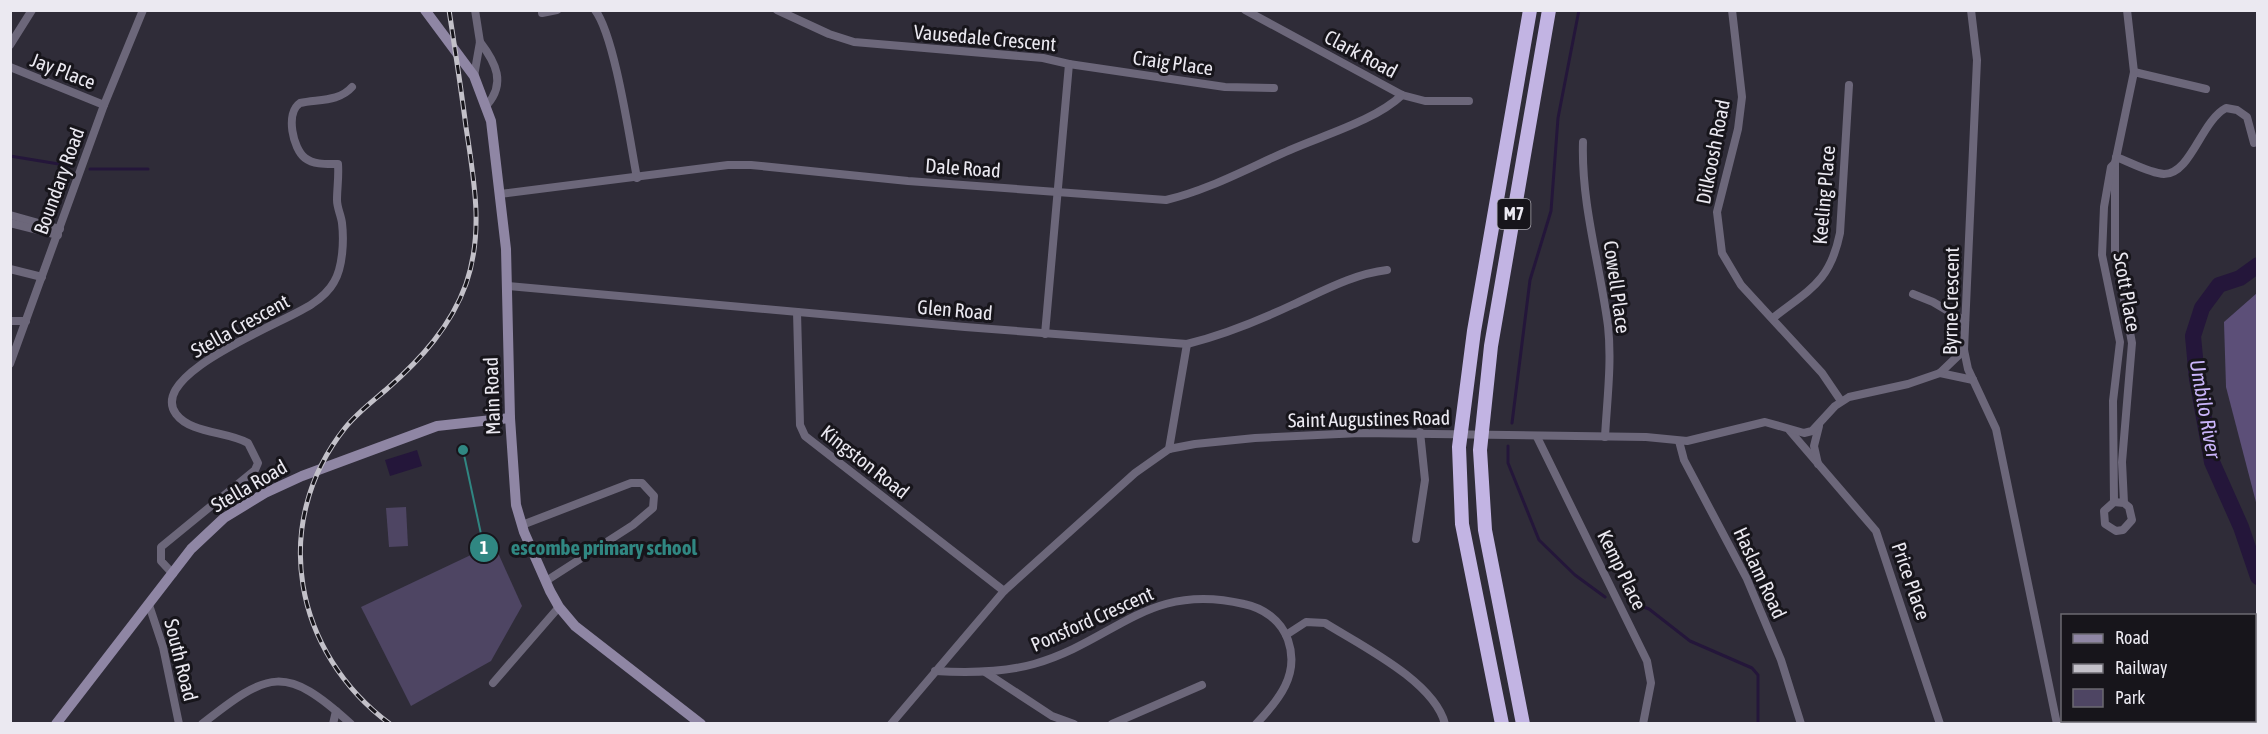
<svg xmlns="http://www.w3.org/2000/svg" width="2268" height="734" font-family="'Asap Condensed',sans-serif">
<rect width="100%" height="100%" fill="#2f2c38"/>
<g fill="#4e4563">
<polygon points="406,507 408,546 389,547 386,508"/>
<polygon points="494,544 522,606 491,661 411,706 361,607"/>
</g>
<polygon fill="#5c4f78" points="2257,293 2257,506 2226,387 2224,322"/>
<polygon fill="#24163a" points="417,450 422,466 390,476 385,460"/>
<g fill="none" stroke-linecap="round" stroke-linejoin="round">
<g stroke="#24163a" stroke-width="3">
<polyline points="10,156 71,166"/>
<polyline points="90,169 148,169"/>
<polyline points="1512,423 1530,280 1551,211 1558,118 1579,10"/>
<polyline points="1508,446 1508,463 1539,540 1575,575 1605,597"/>
<polyline points="1628,601 1649,609 1690,641 1752,668 1758,675 1758,724"/>
</g>
<polyline stroke="#24163a" stroke-width="16" points="2258,265 2240,278 2219,285 2202,308 2193,336 2197,379 2212,462 2241,527 2258,577"/>
<g stroke="#6c677a" stroke-width="8">
<path d="M595 10C615 36 630 142 637 178"/>
<polyline points="777,10 829,34 854,42 1043,58 1069,64 1045,334"/>
<polyline points="1245,10 1402,95 1425,101 1469,101"/>
<polyline points="1732,10 1742,97 1738,129 1717,212 1722,253 1741,285 1822,373 1841,401"/>
<polyline points="1971,10 1977,60 1964,350 1968,369 1996,429 2057,724"/>
<polyline points="542,13 557,10"/>
<path d="M480 42C496 63 506 83 487 105"/>
<polyline points="10,45 32,10"/>
<polyline points="1069,64 1225,87 1274,88"/>
<polyline points="10,67 104,105"/>
<polyline points="2134,72 2206,89"/>
<polyline points="474,76 480,42 475,10"/>
<path d="M1583 142C1581 204 1600 265 1608 326 1612 362 1607 400 1605 437"/>
<path d="M2116 157C2130 162 2149 173 2164 174 2191 174 2201 121 2226 108L2237 110 2247 117 2254 143"/>
<polyline points="2115,163 2115,251 2132,343 2122,462 2124,503 2129,507 2132,520 2123,530 2116,531 2105,524 2104,511 2114,502 2124,503"/>
<path d="M500 194 728 165H751L908 181 1166 200C1209 190 1250 167 1290 150 1324 135 1376 120 1402 95"/>
<polyline points="10,215 60,229"/>
<polyline points="10,223 58,235"/>
<polyline points="10,269 42,277"/>
<path d="M508 286 965 327 1187 344C1223 335 1258 321 1292 305 1323 291 1353 274 1387 270"/>
<polyline points="1913,294 1933,302 1965,321"/>
<polyline points="797,312 800,425 805,436 1004,591"/>
<path d="M1773 318C1810 289 1830 282 1840 233L1849 85"/>
<polyline points="10,321 26,321"/>
<polyline points="10,364 104,105 143,10"/>
<polyline points="1940,373 1973,380"/>
<polyline points="1790,431 1876,531 1940,724"/>
<polyline points="1537,437 1647,661 1651,683 1643,724"/>
<polyline points="1679,441 1684,460 1747,579 1781,660 1801,724"/>
<polyline points="1169,449 1187,344"/>
<polyline points="1818,464 1814,446 1819,426"/>
<polyline points="2114,502 2113,401 2120,342 2102,255 2104,207 2111,167 2115,163 2134,72 2127,10"/>
<polyline points="522,525 631,483 642,483 654,496 653,508 633,525 546,581"/>
<polyline points="1416,539 1425,480 1420,432"/>
<path d="M173 574 161 561V547L255 470 258 463 248 443C227 431 191 434 176 414 146 373 289 321 312 304 321 298 329 291 334 282 343 267 344 240 342 223 341 215 337 208 337 200 337 188 339 177 338 164 327 164 314 165 305 158 293 149 285 113 300 103 318 99 339 102 352 87"/>
<polyline points="149,605 163,647 179,724"/>
<path d="M1286 635 1306 622 1325 623C1360 645 1434 681 1445 724"/>
<path d="M935 671C968 673 1002 673 1034 664 1115 641 1148 581 1244 604 1263 608 1281 620 1288 640 1300 674 1279 700 1256 724"/>
<polyline points="985,672 1052,716 1074,724"/>
<polyline points="493,683 559,607"/>
<path d="M202 724C269 671 285 664 351 724"/>
<polyline points="333,724 336,711"/>
<polyline points="891,724 1004,591 1135,473 1169,449 1195,444 1255,438 1360,433 1646,437 1687,441 1765,422 1804,433 1812,431 1835,406 1849,397 1908,384 1940,373 1964,350"/>
<polyline points="1112,724 1202,685"/>
</g>
<g stroke="#8f86a4" stroke-width="10">
<polyline points="425,10 474,76 491,121 506,249 510,418 516,505 524,532 550,591 559,607 575,626 701,724"/>
<polyline points="56,724 191,549 224,518 265,493 302,476 437,426 510,418"/>
</g>
<g stroke="#c2b4e3" stroke-width="14">
<polyline points="1502,724 1462,524 1459,447 1474,331 1530,10"/>
<polyline points="1523,724 1485,530 1480,450 1491,346 1549,10"/>
</g>
<defs>
<path id="rail" d="M390 724C294 653 269 524 345 428 357 413 373 401 388 388 421 359 451 326 466 284 484 232 474 180 466 127 461 88 455 49 449 10"/>
</defs>
<use href="#rail" stroke="#c3c1c9" stroke-width="5"/>
<use href="#rail" stroke="#17151b" stroke-width="3" stroke-dasharray="9" stroke-linecap="butt"/>
</g>
<g text-anchor="middle" stroke-width="6" stroke-linejoin="round" paint-order="stroke">
<rect fill="#17151b" stroke="#aba9b1" stroke-width="1.5" x="1497.5" y="199" width="33" height="30" rx="4.5"/>
<g font-size="18" font-weight="bold" fill="#ebe9f1">
<text x="1514" y="220">M7</text>
</g>
<g font-size="20" fill="#ebe9f1" stroke="#17151b">
<text transform="translate(985 38) rotate(5)" y="7">Vausedale Crescent</text>
<text transform="translate(1361 54) rotate(28)" y="7">Clark Road</text>
<text transform="translate(1173 63) rotate(8)" y="7">Craig Place</text>
<text transform="translate(63 71) rotate(21)" y="7">Jay Place</text>
<text transform="translate(1713 152) rotate(-79)" y="7">Dilkoosh Road</text>
<text transform="translate(963 168) rotate(4)" y="7">Dale Road</text>
<text transform="translate(59 181) rotate(-70)" y="7">Boundary Road</text>
<text transform="translate(1824 195) rotate(-85)" y="7">Keeling Place</text>
<text transform="translate(1617 287) rotate(82)" y="7">Cowell Place</text>
<text transform="translate(2127 292) rotate(80)" y="7">Scott Place</text>
<text transform="translate(1951 301) rotate(-89)" y="7">Byrne Crescent</text>
<text transform="translate(955 310) rotate(5)" y="7">Glen Road</text>
<text transform="translate(240 326) rotate(-29)" y="7">Stella Crescent</text>
<text transform="translate(492 396) rotate(-92)" y="7">Main Road</text>
<text transform="translate(1369 419) rotate(-1)" y="7">Saint Augustines Road</text>
<text transform="translate(865 462) rotate(38)" y="7">Kingston Road</text>
<text transform="translate(249 486) rotate(-30)" y="7">Stella Road</text>
<text transform="translate(1622 570) rotate(64)" y="7">Kemp Place</text>
<text transform="translate(1760 573) rotate(65)" y="7">Haslam Road</text>
<text transform="translate(1911 581) rotate(71)" y="7">Price Place</text>
<text transform="translate(1092 619) rotate(-24)" y="7">Ponsford Crescent</text>
<text transform="translate(181 660) rotate(76)" y="7">South Road</text>
</g>
<g font-size="21" font-style="italic" fill="#cab5fa" stroke="#17151b">
<text transform="translate(2205 409) rotate(80)" y="7">Umbilo River</text>
</g>
</g>
<path fill="none" stroke="#308782" stroke-width="2" d="M463 450L484 548"/>
<g fill="#308782" stroke="#17151b" stroke-width="2">
<circle cx="463" cy="450" r="6"/>
<circle cx="484" cy="548" r="15"/>
</g>
<g font-size="18" text-anchor="middle" font-weight="bold" fill="#fff">
<text x="484" y="554">1</text>
</g>
<g font-size="21" text-anchor="middle" font-weight="bold" fill="#308782" stroke="#17151b" stroke-width="6" stroke-linejoin="round" paint-order="stroke">
<text x="604" y="555">escombe primary school</text>
</g>
<rect width="2268" height="734" fill="none" stroke="#ebe9f1" stroke-width="24"/>
<rect x="2061" y="614" width="195" height="108" fill="#17151b" stroke="#6c6a71" stroke-width="1.5"/>
<rect x="2073" y="634" width="30" height="9" fill="#8f86a4" stroke="#6c6a71" stroke-width="1.5"/>
<text x="2115" y="644" font-size="18" fill="#ebe9f1">Road</text>
<rect x="2073" y="664" width="30" height="9" fill="#c3c1c9" stroke="#6c6a71" stroke-width="1.5"/>
<text x="2115" y="674" font-size="18" fill="#ebe9f1">Railway</text>
<rect x="2073" y="689" width="30" height="18" fill="#4e4563" stroke="#6c6a71" stroke-width="1.5"/>
<text x="2115" y="704" font-size="18" fill="#ebe9f1">Park</text>
</svg>
